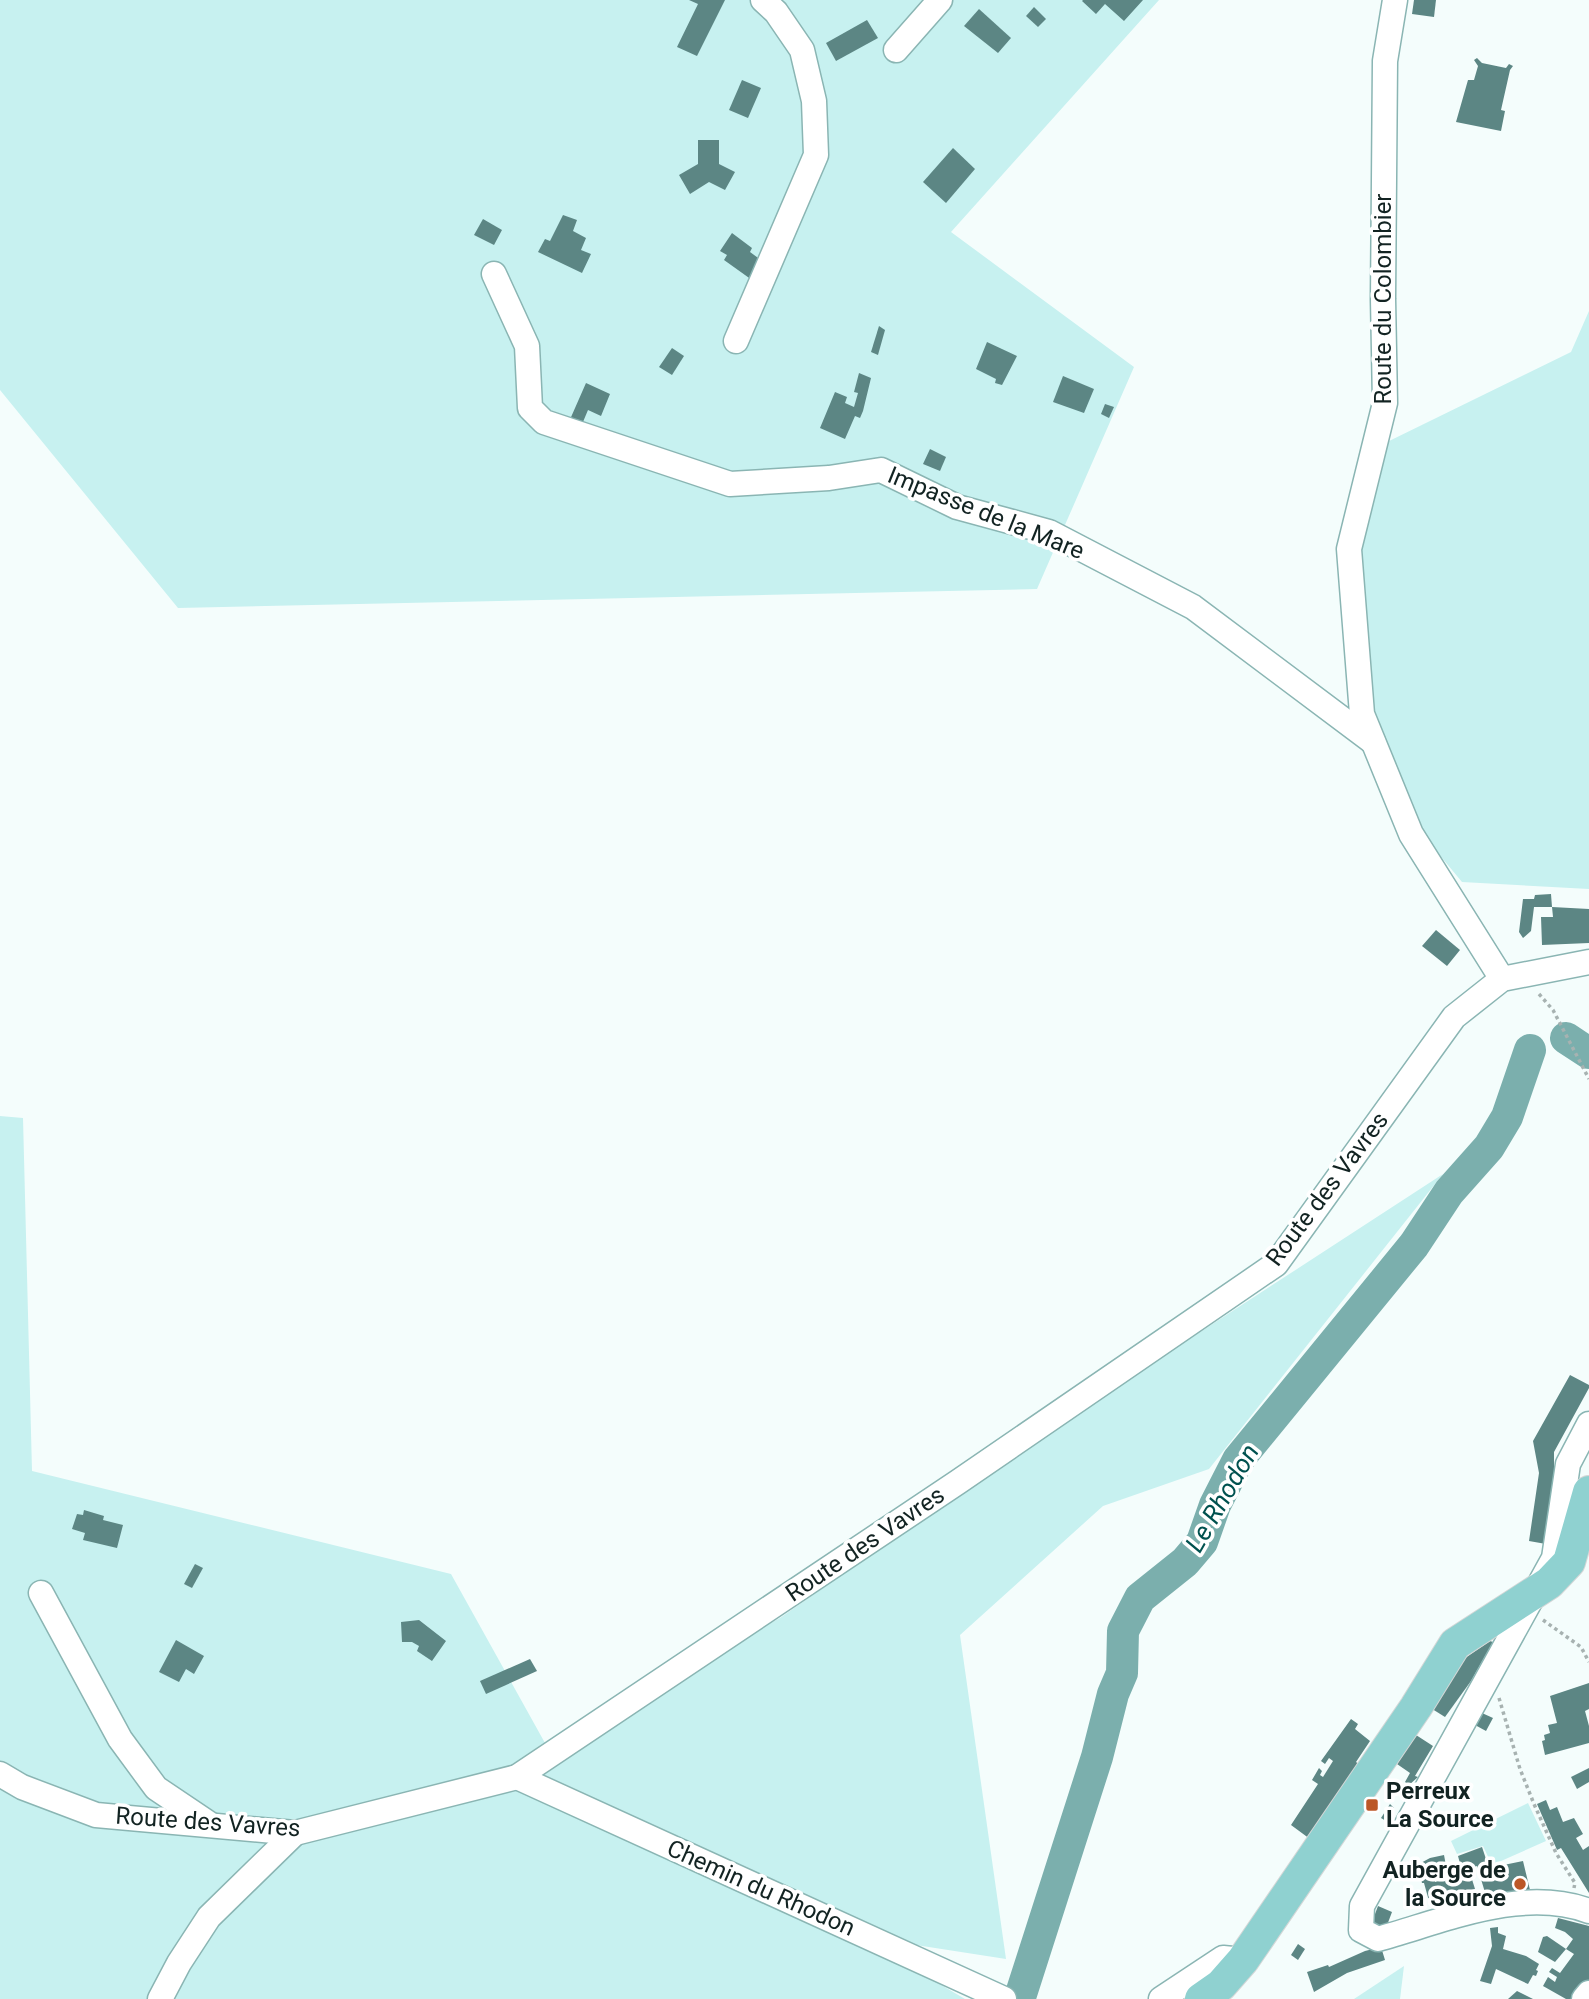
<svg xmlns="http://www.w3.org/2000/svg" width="1589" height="1999" font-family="Roboto,sans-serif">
<rect width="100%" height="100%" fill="#f4fdfc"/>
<g fill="#c7f1f0">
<polygon points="0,0 1159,0 951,232 1134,367 1037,589 178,608 0,390"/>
<polygon points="1589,311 1589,889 1462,882 1403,811 1347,633 1366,504 1383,444 1571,352"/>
<polygon points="0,1116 23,1118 32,1471 451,1574 545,1743 780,1618 1168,1346 1191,1338 1443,1174 1209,1469 1103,1506 960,1635 1006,1959 858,1936 965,1999 0,1999"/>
<polygon points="1528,1803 1546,1841 1492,1865 1483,1846 1457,1854 1451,1841"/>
<polygon points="1404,1966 1400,1999 1354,1999"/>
</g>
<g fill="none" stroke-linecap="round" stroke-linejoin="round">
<g stroke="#7bafad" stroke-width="32">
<polyline points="1566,1038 1589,1053"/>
<polyline points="1021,1994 1097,1757 1113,1694 1122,1673 1123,1631 1140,1598 1185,1562 1202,1542 1215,1505 1238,1460 1414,1245 1449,1192 1489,1147 1507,1117 1530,1050"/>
</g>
</g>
<g fill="#5c8684">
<polygon points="689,0 725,0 697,56 677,47 698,4"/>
<polygon points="1083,0 1143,0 1124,21 1105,4 1096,14 1082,1"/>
<polygon points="1414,0 1436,0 1434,17 1412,14"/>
<polygon points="1034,7 1046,19 1038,27 1026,16"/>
<polygon points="979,9 1011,38 998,53 964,26"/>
<polygon points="867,20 878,38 836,61 826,43"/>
<polygon points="1477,58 1482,63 1506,68 1509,64 1513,66 1510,70 1501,110 1505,111 1501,131 1456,122 1468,80 1474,80 1478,66 1474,60"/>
<polygon points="742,80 761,88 748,118 729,110"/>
<polygon points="698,140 719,140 719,164 735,172 725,190 709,182 690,194 679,175 698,164"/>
<polygon points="953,148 975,169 946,203 923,182"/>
<polygon points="563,215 577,220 573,231 586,238 581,250 591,254 582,273 538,252 545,239 550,241"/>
<polygon points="483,219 502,230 494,245 474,235"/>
<polygon points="732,233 752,248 750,252 765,263 752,280 724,260 727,255 720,251"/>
<polygon points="879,326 885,330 878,355 871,352"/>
<polygon points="987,342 1017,356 1002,385 995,383 996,379 976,369"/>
<polygon points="672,348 684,356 672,375 659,367"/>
<polygon points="859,373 871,378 863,411 860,418 855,416 845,439 820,428 835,392 847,397 845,403 854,407 858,393 854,392"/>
<polygon points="1063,376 1094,389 1084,413 1053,402"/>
<polygon points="586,383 610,394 601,416 588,410 580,429 568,424"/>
<polygon points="1105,404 1114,407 1109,418 1101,414"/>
<polygon points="930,449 946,457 940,471 923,464"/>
<polygon points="1551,894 1552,907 1534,907 1531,931 1523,938 1519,932 1523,899 1534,899 1535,895"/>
<polygon points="1552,907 1589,909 1589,943 1542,945 1541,917 1553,917"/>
<polygon points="1436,930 1460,950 1447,966 1422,946"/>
<polygon points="1570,1375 1589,1385 1589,1388 1554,1452 1554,1497 1546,1544 1529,1541 1539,1473 1533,1441"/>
<polygon points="84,1510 104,1516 103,1520 123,1525 117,1548 83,1540 85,1533 72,1529 77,1514 83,1515"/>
<polygon points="195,1564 203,1568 192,1588 184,1584"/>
<polygon points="419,1620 446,1641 432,1661 417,1651 419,1646 412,1642 402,1642 401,1622"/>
<polygon points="176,1640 204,1656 194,1674 186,1669 179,1682 159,1672"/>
<polygon points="1490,1641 1493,1642 1471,1681 1445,1717 1429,1707 1458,1663"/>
<polygon points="530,1659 537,1671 486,1694 480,1681"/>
<polygon points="1589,1683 1589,1709 1585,1711 1589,1726 1589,1743 1545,1755 1542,1741 1545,1740 1544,1735 1550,1733 1548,1725 1557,1723 1550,1696"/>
<polygon points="1482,1713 1493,1718 1486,1731 1475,1725"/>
<polygon points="1351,1719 1358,1724 1355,1729 1370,1741 1356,1762 1360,1765 1310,1839 1291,1825 1318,1784 1312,1780 1319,1768 1322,1771 1320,1775 1323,1777 1333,1761 1329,1758 1325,1764 1321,1761"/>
<polygon points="1416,1735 1433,1746 1415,1776 1418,1777 1409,1785 1405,1782 1410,1773 1397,1764"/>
<polygon points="1589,1768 1589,1782 1577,1789 1571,1777"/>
<polygon points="1546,1800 1550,1810 1557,1807 1563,1822 1574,1818 1583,1834 1576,1838 1583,1850 1589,1846 1589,1893 1561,1848 1557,1850 1537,1804"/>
<polygon points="1390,1804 1394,1808 1386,1821 1381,1818"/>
<polygon points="1482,1847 1489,1868 1523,1861 1530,1890 1487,1899 1477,1866 1462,1871 1458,1856"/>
<polygon points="1444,1855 1447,1871 1434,1874 1435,1882 1470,1873 1475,1889 1471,1890 1476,1907 1438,1916 1433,1900 1429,1901 1424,1883 1422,1883 1417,1865 1430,1858"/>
<polygon points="1378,1906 1392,1912 1386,1928 1372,1922"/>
<polygon points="1558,1918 1589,1926 1589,1980 1573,1999 1566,1999 1543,1986 1548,1977 1555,1982 1557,1977 1549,1972 1552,1968 1560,1973 1574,1954 1566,1949 1573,1939 1565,1932 1555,1928"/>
<polygon points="1498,1927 1498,1933 1506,1936 1503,1949 1526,1956 1539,1964 1536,1970 1538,1971 1536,1976 1533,1975 1528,1984 1496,1969 1491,1984 1480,1981 1492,1946 1490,1928"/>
<polygon points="1547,1936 1566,1949 1555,1962 1538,1952 1543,1937"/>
<polygon points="1298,1944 1305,1949 1298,1960 1291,1955"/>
<polygon points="1381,1947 1385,1960 1347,1973 1314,1992 1307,1972 1328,1965 1329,1967 1365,1951"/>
<polygon points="1517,1991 1533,1999 1508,1999"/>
</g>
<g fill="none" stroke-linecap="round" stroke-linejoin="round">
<defs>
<g id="minor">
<polyline points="1395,0 1385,61 1383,299 1385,403 1349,549 1362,714 1411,834 1502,979"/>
<polyline points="896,50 940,0"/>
<polyline points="494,274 527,346 530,408 544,422 730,484 829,478 881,470 957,507 1049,532 1193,607 1373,742"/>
<polyline points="736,341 816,155 814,101 802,50 776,12 763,0"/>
<path d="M1589 1424 1568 1464 1554 1558 1362 1906 1361 1930 1378 1939C1444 1921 1521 1886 1589 1911"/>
<polyline points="41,1593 120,1739 156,1788 208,1823"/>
<polyline points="0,1774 22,1787 96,1815 295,1833 517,1777 958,1482 1276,1264 1454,1017 1502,979 1589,962"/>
<polyline points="517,1777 1004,1999"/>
<polyline points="160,1999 179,1963 209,1917 295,1833"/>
<polyline points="1161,1999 1223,1958 1243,1960"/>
<polyline points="1584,1999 1589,1993"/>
</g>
<polyline id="major" points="1201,1999 1221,1985 1243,1960 1416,1707 1455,1644 1549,1583 1569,1562 1589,1492"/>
</defs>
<use href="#minor" stroke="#8ab5b3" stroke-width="27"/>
<use href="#major" stroke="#d4d7d7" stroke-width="34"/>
<g stroke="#a7b2b1" stroke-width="3.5" stroke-dasharray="3.5 3.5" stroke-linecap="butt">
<polyline points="1539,994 1553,1010 1589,1079"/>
<polyline points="1543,1620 1581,1647 1589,1662"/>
<polyline points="1499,1698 1520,1769 1534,1804 1556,1853 1575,1883 1574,1888"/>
</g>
<use href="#minor" stroke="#fff" stroke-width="24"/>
<use href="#major" stroke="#8fd1d0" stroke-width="32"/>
</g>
<g fill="#bc5727" stroke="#fff" stroke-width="2.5">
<rect x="1365" y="1798" width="14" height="14" rx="3.5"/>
<circle cx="1520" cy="1884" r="7"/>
</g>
<g text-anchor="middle" stroke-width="7" stroke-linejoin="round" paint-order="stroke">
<g font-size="24" fill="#122322" stroke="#fff">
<text transform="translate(1383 299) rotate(-90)" y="8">Route du Colombier</text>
<text transform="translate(986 513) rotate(22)" y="8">Impasse de la Mare</text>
<text transform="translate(1327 1189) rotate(-53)" y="8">Route des Vavres</text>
<text transform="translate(865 1544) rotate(-34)" y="8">Route des Vavres</text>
<text transform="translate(208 1822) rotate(4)" y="8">Route des Vavres</text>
<text transform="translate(761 1888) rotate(24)" y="8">Chemin du Rhodon</text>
</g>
<g font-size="24" font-weight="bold" fill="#122322" stroke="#fff" text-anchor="start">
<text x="1386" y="1799">Perreux<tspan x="1386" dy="28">La Source</tspan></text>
<text x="1506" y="1878" text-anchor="end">Auberge de<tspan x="1506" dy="28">la Source</tspan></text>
</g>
<g font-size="26" font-style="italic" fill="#00514f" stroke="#fff">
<text transform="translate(1222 1498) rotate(-60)" y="9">Le Rhodon</text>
</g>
</g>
</svg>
